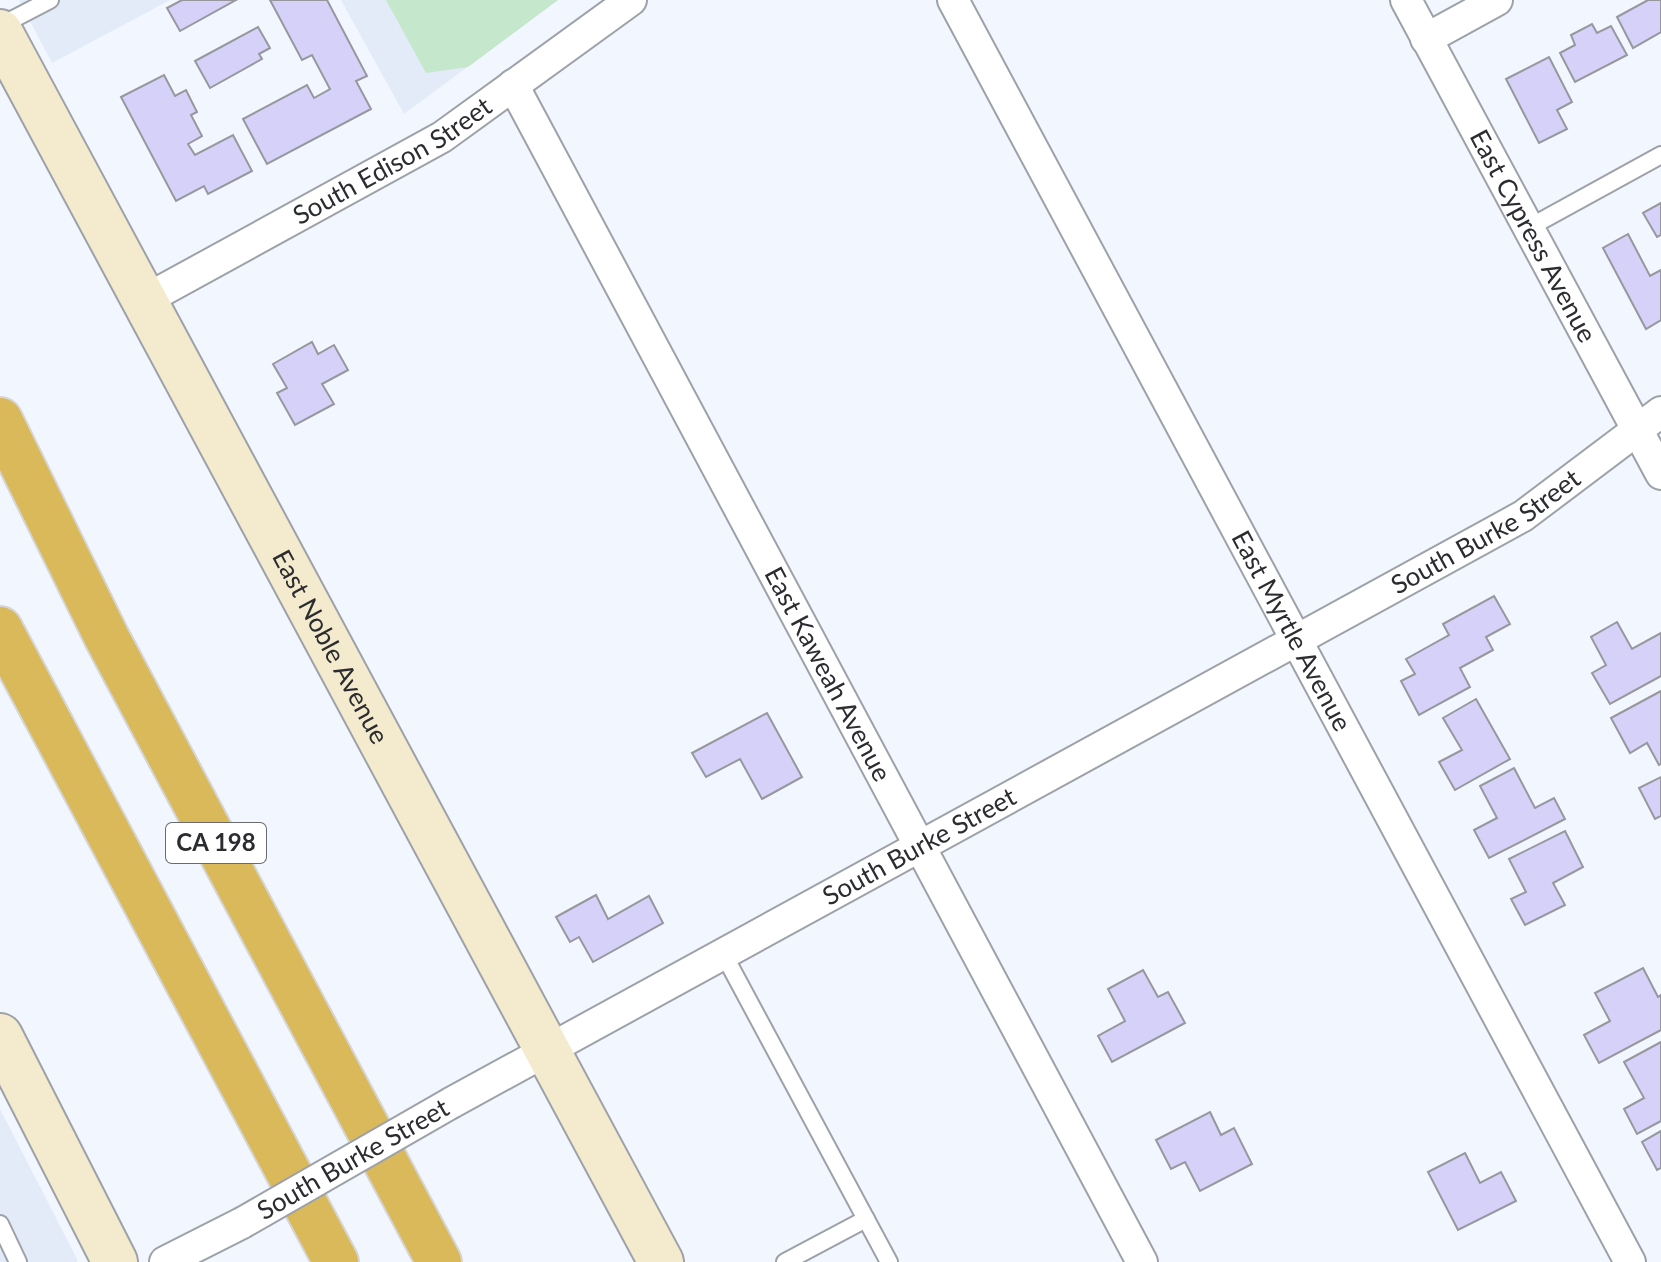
<svg xmlns="http://www.w3.org/2000/svg" width="1661" height="1262" font-family="Lato,sans-serif">
<rect width="100%" height="100%" fill="#f2f6fe"/>
<g fill="#e3ebf9">
<polygon points="19,0 170,0 52,63"/>
<polygon points="341,0 558,0 404,114"/>
<polygon points="0,1109 77,1259 77,1262 0,1262"/>
</g>
<polygon fill="#c5e7cb" points="386,0 558,0 468,67 426,73"/>
<g fill="#d5d1f8" stroke="#97979e" stroke-width="2">
<polygon points="182,0 236,0 180,31 167,8"/>
<polygon points="270,0 327,0 367,76 356,81 371,109 267,164 243,119 307,85 314,98 330,89 312,55 302,60"/>
<polygon points="1648,0 1661,0 1661,32 1633,48 1617,17"/>
<polygon points="1592,24 1597,33 1611,26 1627,55 1575,82 1560,53 1575,45 1571,35"/>
<polygon points="258,27 270,48 259,54 262,59 210,88 195,61"/>
<polygon points="1549,57 1572,102 1557,110 1567,129 1539,143 1506,79"/>
<polygon points="164,75 175,96 186,90 197,112 191,115 202,136 188,144 195,155 233,135 252,171 208,194 204,186 176,201 121,97"/>
<polygon points="1661,203 1661,235 1657,237 1643,213"/>
<polygon points="1628,234 1650,276 1661,270 1661,320 1646,329 1603,248"/>
<polygon points="312,342 318,354 334,345 348,370 322,384 334,404 295,425 277,393 287,388 273,364"/>
<polygon points="1494,596 1510,624 1486,637 1493,650 1460,668 1470,687 1419,715 1401,681 1415,674 1406,659 1449,635 1443,624"/>
<polygon points="1617,622 1632,649 1661,633 1661,676 1610,704 1592,673 1606,665 1591,637"/>
<polygon points="1661,691 1661,764 1659,765 1647,743 1630,753 1611,718"/>
<polygon points="1476,699 1510,759 1455,790 1439,762 1462,750 1443,718"/>
<polygon points="767,713 802,777 762,799 740,759 706,777 692,753"/>
<polygon points="1514,768 1535,808 1554,798 1565,819 1489,858 1474,830 1497,818 1480,786"/>
<polygon points="1661,777 1661,816 1655,819 1639,788"/>
<polygon points="1565,831 1583,867 1553,883 1565,905 1525,925 1511,899 1526,892 1509,859"/>
<polygon points="596,895 608,919 649,896 663,923 593,962 579,937 570,942 556,917"/>
<polygon points="1643,968 1658,997 1661,995 1661,1030 1599,1063 1584,1035 1610,1021 1595,993"/>
<polygon points="1143,970 1158,997 1168,992 1185,1023 1112,1062 1098,1036 1125,1021 1108,989"/>
<polygon points="1661,1042 1661,1121 1637,1134 1624,1109 1644,1098 1624,1062"/>
<polygon points="1210,1112 1221,1135 1234,1128 1252,1164 1200,1191 1185,1162 1171,1169 1156,1140"/>
<polygon points="1661,1131 1661,1168 1657,1170 1642,1142"/>
<polygon points="1465,1153 1480,1183 1501,1172 1516,1201 1458,1230 1428,1172"/>
</g>
<g fill="none" stroke-linecap="round" stroke-linejoin="round">
<defs>
<g id="service">
<polyline points="0,26 50,0"/>
<polyline points="1530,227 1661,155"/>
<polyline points="723,953 889,1262"/>
<polyline points="0,1224 18,1262"/>
<polyline points="785,1262 866,1219"/>
</g>
<g id="minor">
<path id="s1" d="M953 0 1630 1262"/>
<path id="s2" d="M1406 0 1661 474"/>
<polyline points="1426,39 1497,0"/>
<path id="s3" d="M513 85 1142 1262"/>
<path id="s4" d="M143 301 442 137 631 0"/>
<path id="s5" d="M451 1103 1523 516 1661 412"/>
<polyline points="165,1262 242,1223"/>
</g>
<g id="secondary">
<path id="s6" d="M0 32 661 1262"/>
<polyline points="0,1036 115,1262"/>
</g>
<g id="motorway">
<polyline points="0,420 107,638 439,1262"/>
<polyline points="0,629 336,1262"/>
</g>
</defs>
<use href="#service" stroke="#9da1a8" stroke-width="20"/>
<use href="#minor" stroke="#9da1a8" stroke-width="34"/>
<use href="#secondary" stroke="#9da1a8" stroke-width="48"/>
<use href="#motorway" stroke="#d5d5d5" stroke-width="48"/>
<use href="#service" stroke="#fff" stroke-width="16"/>
<use href="#minor" stroke="#fff" stroke-width="30"/>
<use href="#secondary" stroke="#f4eace" stroke-width="44"/>
<use href="#motorway" stroke="#d9b95a" stroke-width="44"/>
<defs>
<g id="minor-bridge">
<path id="s7" d="M242 1223 451 1103"/>
</g>
</defs>
<use href="#minor-bridge" stroke="#9da1a8" stroke-width="34" stroke-linecap="butt"/>
<use href="#minor-bridge" stroke="#fff" stroke-width="30"/>
</g>
<g text-anchor="middle" stroke-width="8" stroke-linejoin="round" paint-order="stroke">
<rect fill="#fff" stroke="#6b6b6d" stroke-width="2" x="166" y="823" width="100" height="40" rx="6"/>
<g font-size="24" font-weight="bold" fill="#2b2c2f">
<text x="216" y="851">CA 198</text>
</g>
<g font-size="26" fill="#2b2c2f" stroke="#fff">
<text dy="9" stroke="none"><textPath href="#s4" startOffset="286">South Edison Street</textPath></text>
<text dy="9" stroke="none"><textPath href="#s2" startOffset="268">East Cypress Avenue</textPath></text>
<text dy="9" stroke="none"><textPath href="#s5" startOffset="1182">South Burke Street</textPath></text>
<text dy="9" stroke="none"><textPath href="#s1" startOffset="716">East Myrtle Avenue</textPath></text>
<text dy="9" stroke="none"><textPath href="#s6" startOffset="698">East Noble Avenue</textPath></text>
<text dy="9" stroke="none"><textPath href="#s3" startOffset="668">East Kaweah Avenue</textPath></text>
<text dy="9" stroke="none"><textPath href="#s5" startOffset="534">South Burke Street</textPath></text>
<text dy="9" stroke="none"><textPath href="#s7" startOffset="128">South Burke Street</textPath></text>
</g>
</g>
</svg>
